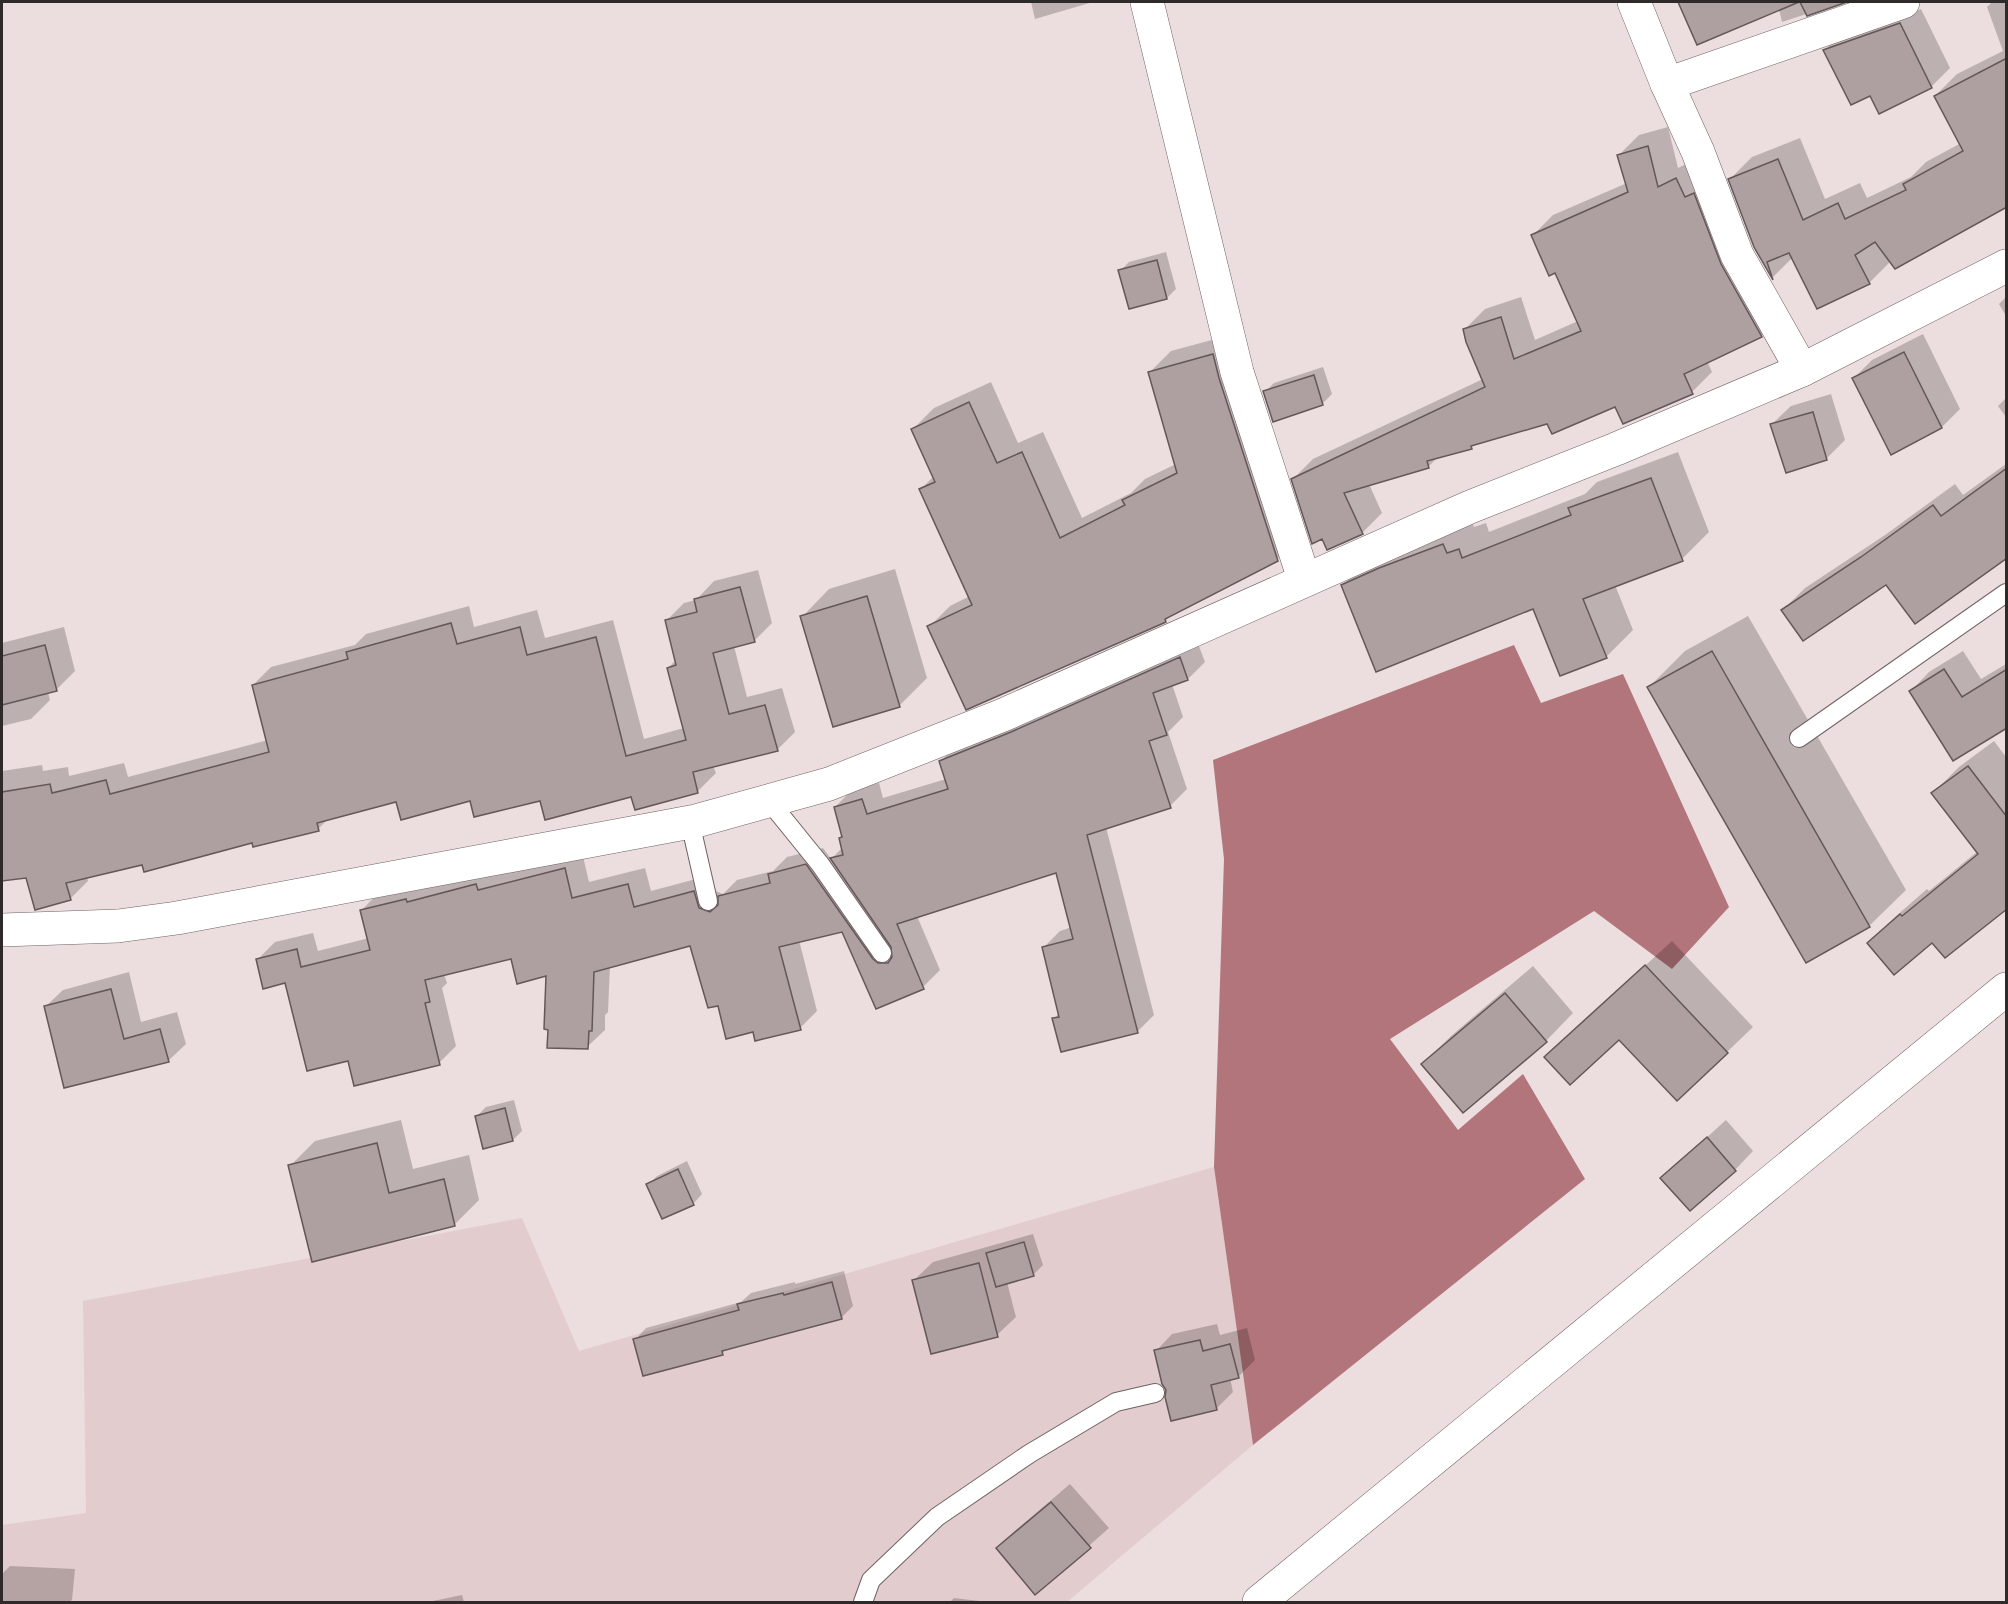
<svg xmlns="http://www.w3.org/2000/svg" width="2008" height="1604" font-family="'PT Sans',sans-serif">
<rect width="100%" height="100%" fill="#ecddde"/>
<polygon fill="#e3ccce" points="1214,1167 1253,1445 1067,1602 2,1602 2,1525 86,1513 83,1301 522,1218 579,1351"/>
<polygon fill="#b2757b" points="1514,645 1541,703 1623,674 1729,907 1672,969 1594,911 1390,1039 1458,1130 1523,1074 1585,1179 1253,1445 1214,1167 1224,859 1213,760"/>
<g fill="#0003">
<polygon points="1031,2 1093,2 1035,19"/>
<polygon points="1680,2 1843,2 1782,22 1779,9 1698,43"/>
<polygon points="1992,2 2006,2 2006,205 1891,261 1869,283 1793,257 1773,277 1755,246 1730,179 1752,157 1800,138 1825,199 1860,183 1867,198 1911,177 1926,162 1961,143 1935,96 1957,74 2003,51 1987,7"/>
<polygon points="1921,9 1950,68 1931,87 1825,50 1844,31 1907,15"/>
<polygon points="1668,127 1678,168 1696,159 1781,316 1761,336 1707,361 1712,372 1692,392 1616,405 1548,422 1476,442 1471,448 1438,457 1428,467 1369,484 1382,513 1362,533 1293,479 1313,459 1483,379 1465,329 1485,309 1521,297 1535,340 1578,321 1555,271 1533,235 1553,215 1627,183 1619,155 1639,135"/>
<polygon points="1166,252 1176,289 1167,298 1130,308 1120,271 1129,262"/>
<polygon points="2006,297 2006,316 1999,304"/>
<polygon points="1234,334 1299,538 1277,559 1172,614 1165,621 929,627 950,606 970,596 921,489 934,476 913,429 934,408 991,382 1018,443 1043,432 1082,518 1131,493 1145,479 1176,464 1150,372 1171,351"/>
<polygon points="1923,334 1960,409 1942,427 1891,453 1854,378 1872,360"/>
<polygon points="1323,367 1332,394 1323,403 1274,420 1265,392 1274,383"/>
<polygon points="1831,394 1845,440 1826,459 1772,424 1791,406"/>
<polygon points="2006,398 2006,417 1998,406"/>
<polygon points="1678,452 1709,532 1682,559 1615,585 1633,630 1606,657 1534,607 1343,585 1370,558 1470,518 1474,527 1486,523 1489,532 1585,494 1597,482"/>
<polygon points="2006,464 2006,556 1886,583 1783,610 1805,588 1885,535 1955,484 1963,495"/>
<polygon points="895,569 927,678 899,706 802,617 829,589"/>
<polygon points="758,570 772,623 754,641 734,646 747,697 782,688 795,732 777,750 713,766 716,773 698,791 636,808 632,795 541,799 397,801 329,818 318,829 143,863 87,877 88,881 70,899 27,876 2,880 2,771 42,765 43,771 68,767 69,776 124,763 128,777 268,740 253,685 271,667 355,645 366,634 469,606 474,627 537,610 545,638 613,620 644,739 684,728 668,668 676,660 666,621 684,603 696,600 714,581"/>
<polygon points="1748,616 1906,890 1869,926 1807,961 1649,687 1685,651"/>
<polygon points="64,627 75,671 56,690 48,692 50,700 31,719 2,726 2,643"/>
<polygon points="1197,641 1205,662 1188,679 1172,684 1183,717 1168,732 1187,789 1170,806 1106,827 1154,1015 1137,1032 1054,1019 1059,1013 1043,948 1060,931 1072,927 1057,871 917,916 940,970 923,987 876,1007 843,930 799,940 817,1011 800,1028 754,1030 719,1004 691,944 610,966 608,1012 605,1015 605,1030 587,1047 547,975 512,957 444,974 447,983 442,988 456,1046 439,1063 349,1060 286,982 258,959 275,942 313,933 318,951 369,938 361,911 378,893 582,852 589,882 645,868 651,891 711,875 716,891 723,894 737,880 773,871 787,857 823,848 831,859 843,847 840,838 843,836 835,807 852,790 879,783 883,798 946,779 941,761 958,744"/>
<polygon points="1963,651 1981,679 2006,664 2006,726 1911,691 1929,672"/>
<polygon points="1994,741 2006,757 2006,907 1932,941 1869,943 1895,917 1927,889 1929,891 1978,851 1933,793 1959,767"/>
<polygon points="1672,941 1753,1027 1727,1052 1619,1038 1546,1057"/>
<polygon points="1533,966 1573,1013 1546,1041 1423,1064 1451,1036"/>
<polygon points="129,972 141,1022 177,1012 186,1044 168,1061 45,1007 63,990"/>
<polygon points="514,1100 522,1131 513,1140 484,1147 477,1116 486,1107"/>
<polygon points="401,1120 413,1169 469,1155 479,1200 455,1224 290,1166 315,1141"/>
<polygon points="1726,1120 1753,1151 1735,1170 1662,1178"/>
<polygon points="687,1161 702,1194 694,1203 663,1217 648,1185 657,1176"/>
<polygon points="1033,1234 1043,1265 1034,1274 1007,1282 1016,1317 997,1335 914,1280 933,1262"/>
<polygon points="844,1271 853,1306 841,1318 727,1348 722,1353 635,1340 646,1328 741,1302 751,1293 795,1282 795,1284"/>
<polygon points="1217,1324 1220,1335 1247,1328 1255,1360 1238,1377 1230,1378 1233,1392 1216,1409 1167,1390 1156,1351 1172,1334"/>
<polygon points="1070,1484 1109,1528 1036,1593 998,1549 1016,1530"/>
<polygon points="10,1566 75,1569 72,1600 69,1602 2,1602 2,1574"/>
<polygon points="462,1595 464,1602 428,1602"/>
<polygon points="954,1598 988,1602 950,1602"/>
</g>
<g fill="#aea0a0" stroke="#635758" stroke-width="1.5">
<polygon points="1678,2 1799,2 1697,45"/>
<polygon points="1800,2 1847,2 1807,16"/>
<polygon points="1900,23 1932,88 1879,114 1870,96 1851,105 1823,50"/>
<polygon points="2007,58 2007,207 1895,269 1875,242 1855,255 1870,284 1817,309 1789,253 1767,262 1773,280 1754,247 1728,179 1778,159 1803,220 1838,203 1845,219 1906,190 1903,184 1963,151 1934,96"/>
<polygon points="1648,146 1658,187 1676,178 1685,197 1694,193 1721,264 1762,337 1684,374 1693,394 1623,424 1615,407 1552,434 1547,424 1471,446 1472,449 1427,461 1429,468 1344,493 1363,534 1327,550 1322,539 1312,544 1291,479 1485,387 1466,342 1463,329 1501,317 1514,359 1581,331 1555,273 1549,276 1531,235 1628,192 1617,155"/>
<polygon points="1157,260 1167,299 1129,309 1118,270"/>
<polygon points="1904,352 1942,428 1891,455 1852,378"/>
<polygon points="1213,354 1219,378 1278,561 1165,619 1166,622 966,710 927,626 972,605 919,489 935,482 911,429 969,402 997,463 1022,452 1060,538 1125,505 1122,500 1177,473 1148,372"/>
<polygon points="1314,375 1323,405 1273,422 1263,391"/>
<polygon points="1813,412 1827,460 1786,473 1770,424"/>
<polygon points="2007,468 2007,558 1915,624 1886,585 1803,641 1781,610 1861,557 1933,505 1941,516"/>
<polygon points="1651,478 1683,561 1583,599 1607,658 1560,676 1533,609 1376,672 1341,585 1379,568 1443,544 1447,553 1459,549 1462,558 1571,515 1568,508"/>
<polygon points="740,587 755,642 713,653 729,714 765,705 778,751 693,772 698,793 635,810 631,797 545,820 540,801 474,817 470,801 401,820 396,802 317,823 319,831 253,847 252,843 144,872 142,865 66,883 71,900 35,910 26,878 2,881 2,792 50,784 52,793 106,780 110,794 269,752 252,685 348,659 346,652 451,623 457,644 520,627 527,655 596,637 626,756 686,740 667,668 676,665 665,620 697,612 694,599"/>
<polygon points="867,596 900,707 833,727 800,616"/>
<polygon points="45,645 57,691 2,705 2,656"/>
<polygon points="1712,651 1870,927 1806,963 1647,687"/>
<polygon points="1180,657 1188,680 1153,693 1167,735 1149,741 1171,808 1087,835 1138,1033 1061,1052 1052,1018 1059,1017 1042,947 1073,939 1056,873 897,924 924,989 876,1009 842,932 779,947 801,1030 755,1041 753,1032 726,1039 718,1006 708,1008 690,946 594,972 592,1031 589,1031 588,1049 547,1048 548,1030 544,1029 546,976 517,984 511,959 425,980 430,1002 425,1003 440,1065 354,1086 348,1061 307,1071 285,983 263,989 256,959 297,949 301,967 370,950 360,910 406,899 407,902 476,884 478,890 565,868 572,898 628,884 634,907 694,891 699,908 710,912 718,905 718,896 770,883 768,874 806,864 873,959 878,963 888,963 892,957 891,947 830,858 843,855 839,838 842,837 834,807 862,799 867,814 948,789 939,761 1011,732"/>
<polygon points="1944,669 1962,697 2007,669 2007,728 1953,761 1909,691"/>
<polygon points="1968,766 2007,817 2007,909 1945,958 1932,943 1894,975 1867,943 1900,914 1902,916 1978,854 1931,793"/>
<polygon points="1645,965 1728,1053 1677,1101 1619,1040 1570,1085 1544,1057"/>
<polygon points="111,989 124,1039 160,1029 169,1062 64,1088 44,1006"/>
<polygon points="1505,993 1547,1042 1463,1113 1421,1064"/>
<polygon points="505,1108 513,1141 483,1149 475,1116"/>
<polygon points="1707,1137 1736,1171 1690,1211 1660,1178"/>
<polygon points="377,1143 389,1193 444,1179 455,1226 312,1262 288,1165"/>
<polygon points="678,1169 694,1205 662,1219 646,1184"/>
<polygon points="1024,1242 1034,1276 996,1287 986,1253"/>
<polygon points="979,1263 998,1337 931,1354 912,1280"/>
<polygon points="832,1282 842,1319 722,1351 723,1355 643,1376 633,1339 739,1310 737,1304 783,1293 784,1295"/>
<polygon points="1200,1340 1203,1351 1230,1344 1239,1378 1211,1385 1217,1410 1171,1421 1165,1397 1166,1390 1162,1384 1154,1350"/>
<polygon points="1051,1502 1091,1548 1035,1595 996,1548"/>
</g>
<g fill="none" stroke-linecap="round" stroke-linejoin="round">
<defs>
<g id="lane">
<polyline points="1799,738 2006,593"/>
<polyline points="769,801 820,864 882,953"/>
<polyline points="690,822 708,901"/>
<polyline points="863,1602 871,1580 937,1517 1029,1454 1116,1402 1155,1393"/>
</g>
<g id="street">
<polyline points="1147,2 1237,372 1304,579"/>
<polyline points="1634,2 1667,84 1698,152 1737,255 1802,370"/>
<polyline points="1667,84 1903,2"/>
<polyline points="1259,1602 2006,989"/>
</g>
<polyline id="secondary" points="2,930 118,926 177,918 696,821 829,784 1003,715 1470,507 1616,449 1802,370 2006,266"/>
</defs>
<use href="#lane" stroke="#6f6263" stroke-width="20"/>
<use href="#street" stroke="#6f6263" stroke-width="34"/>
<use href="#secondary" stroke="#6f6263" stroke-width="34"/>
<use href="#lane" stroke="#fff" stroke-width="18"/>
<use href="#street" stroke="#fff" stroke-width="33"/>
<use href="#secondary" stroke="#fff" stroke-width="33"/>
</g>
<rect width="2008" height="1604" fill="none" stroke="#2f2a2a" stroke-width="6"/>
</svg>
